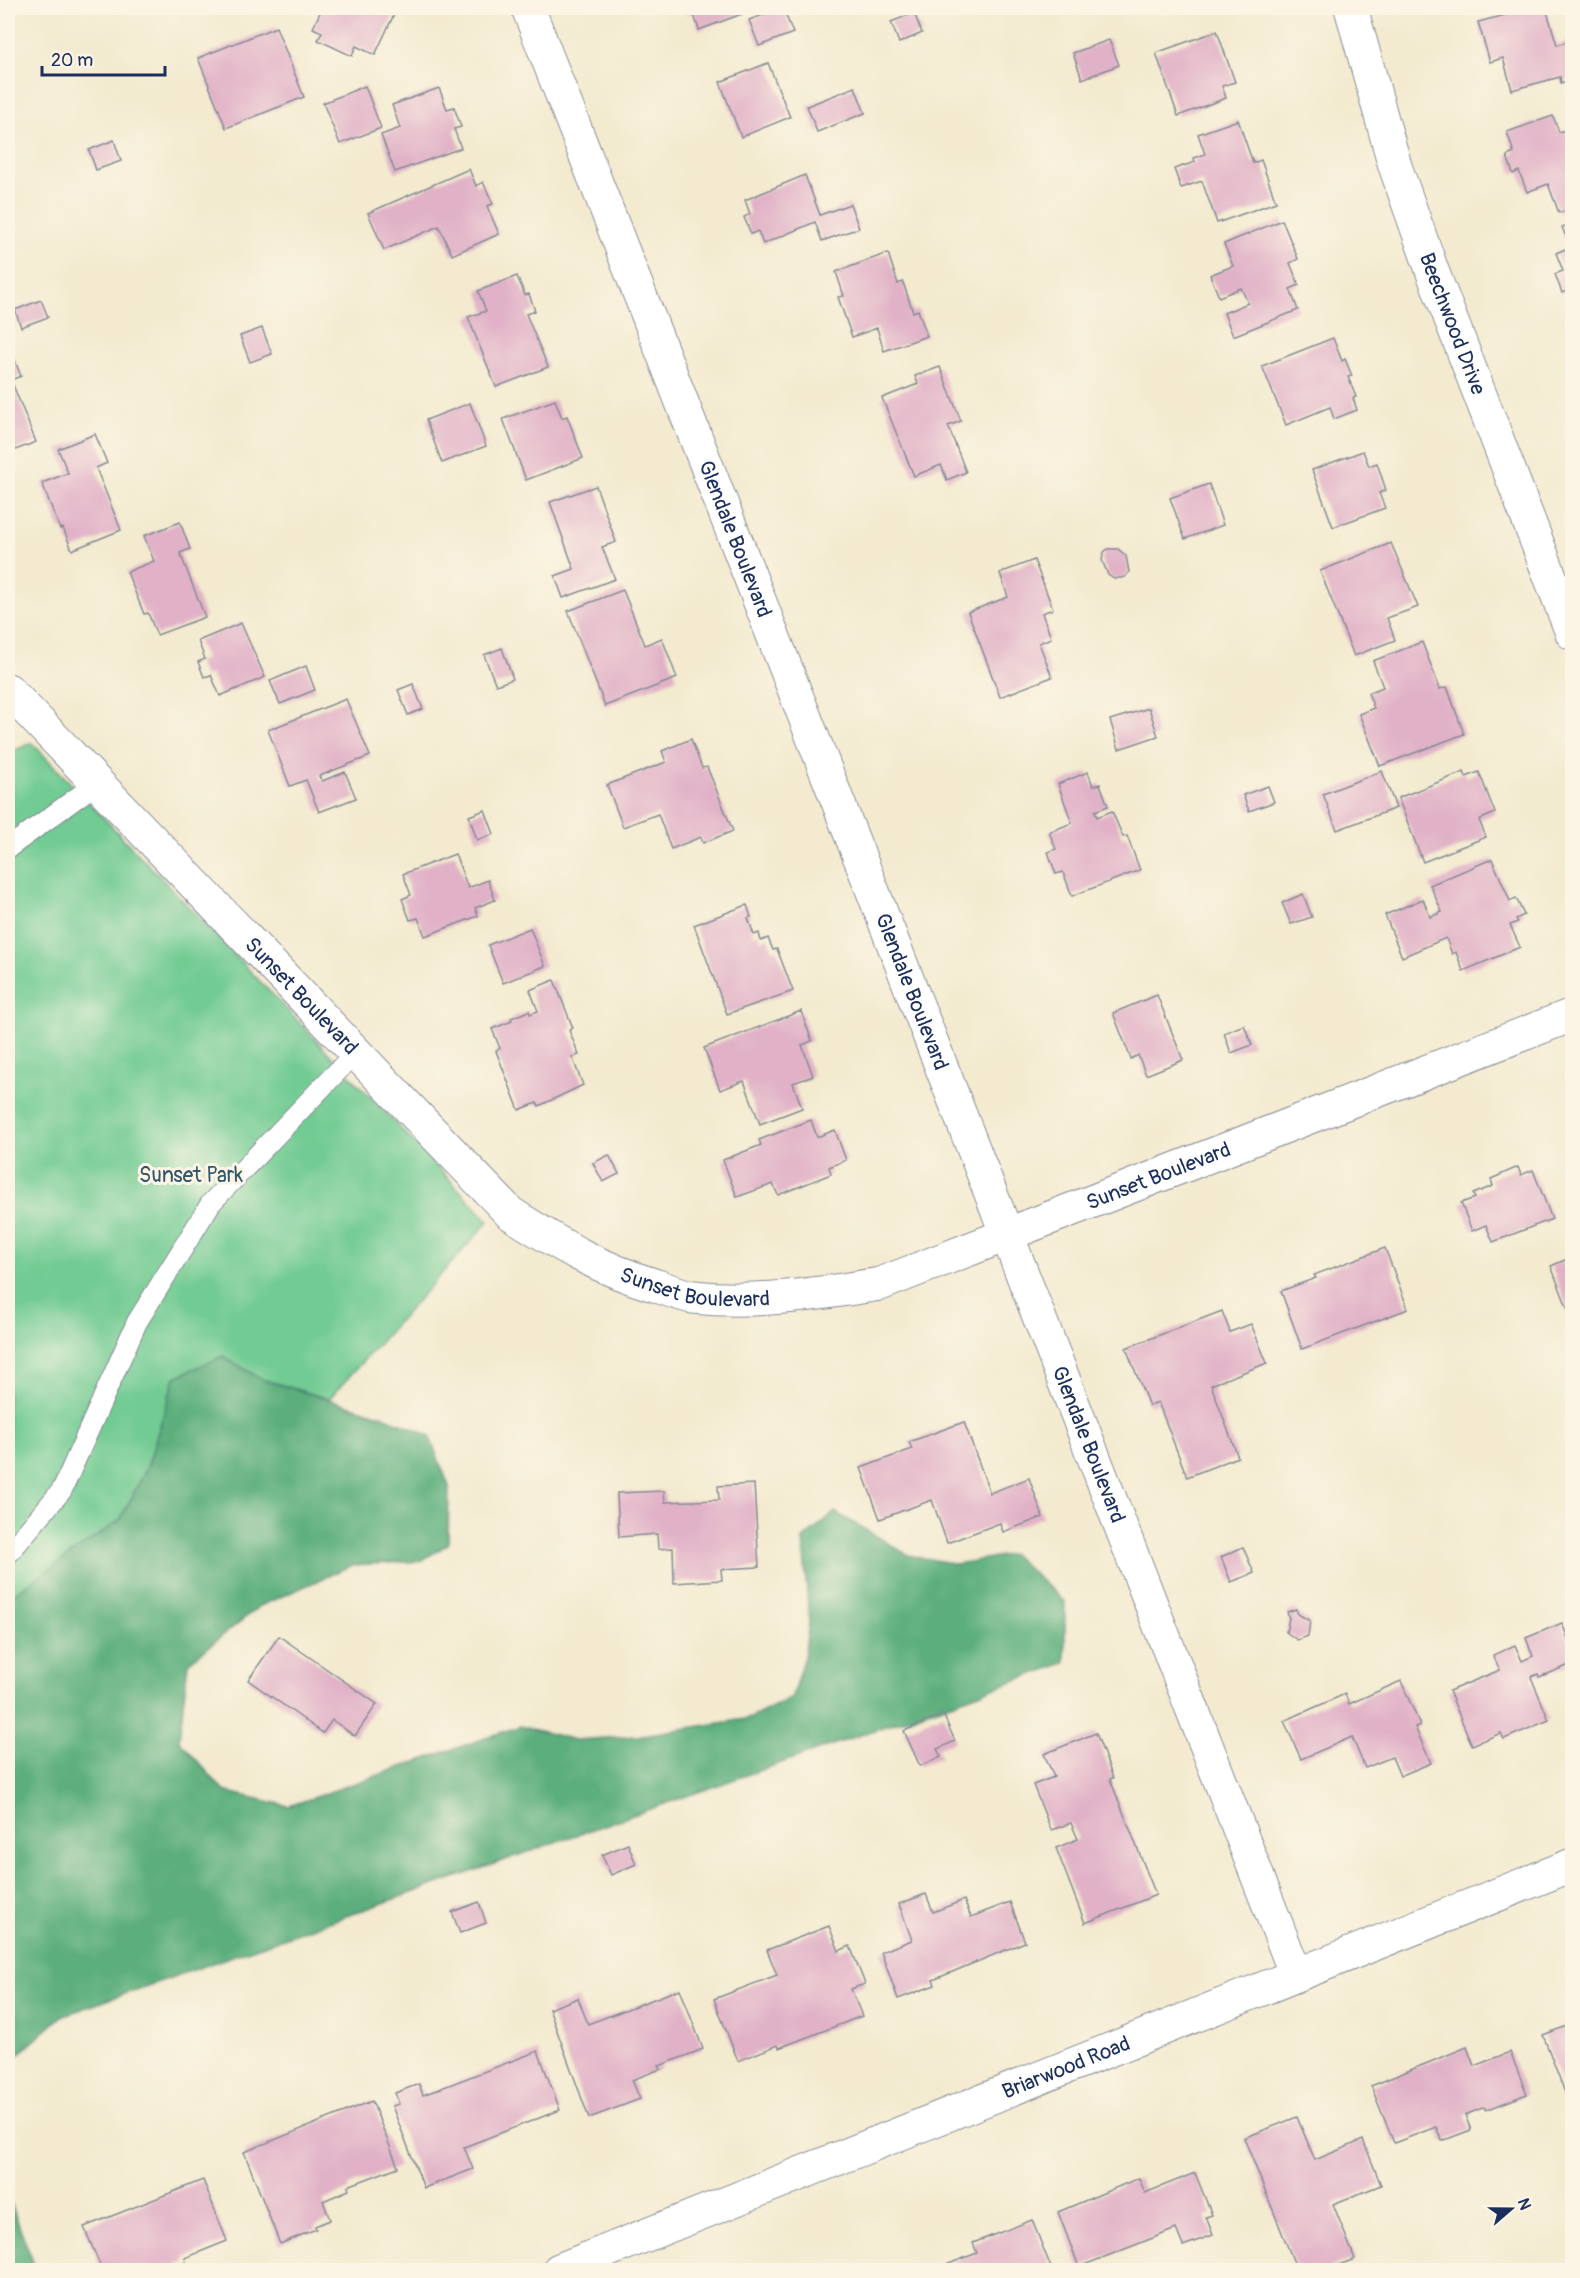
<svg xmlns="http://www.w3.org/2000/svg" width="1580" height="2278" font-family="Pangolin,sans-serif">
<rect width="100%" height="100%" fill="#fcf5e5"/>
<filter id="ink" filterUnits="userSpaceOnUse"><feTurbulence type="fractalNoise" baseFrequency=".0167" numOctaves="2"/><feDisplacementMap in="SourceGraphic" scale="12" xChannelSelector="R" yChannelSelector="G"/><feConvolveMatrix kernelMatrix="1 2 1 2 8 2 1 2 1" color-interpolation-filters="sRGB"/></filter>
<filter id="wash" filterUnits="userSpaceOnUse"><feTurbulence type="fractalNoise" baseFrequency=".008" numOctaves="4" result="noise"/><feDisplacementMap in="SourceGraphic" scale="24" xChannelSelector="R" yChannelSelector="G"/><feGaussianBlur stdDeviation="1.35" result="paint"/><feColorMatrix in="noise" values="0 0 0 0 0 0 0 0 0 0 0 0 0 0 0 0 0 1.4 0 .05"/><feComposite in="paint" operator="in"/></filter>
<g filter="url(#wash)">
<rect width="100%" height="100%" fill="#f3eacf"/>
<polygon fill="#71cb92" stroke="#467d78" stroke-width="1.5" points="32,743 489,1221 329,1399 261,1379 223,1356 175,1377 148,1465 120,1520 8,1598 8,753"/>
<g fill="#5caf7c" stroke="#3c6f6d" stroke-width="1.5">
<polygon points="223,1356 261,1379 381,1415 429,1435 449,1486 448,1544 421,1561 353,1565 260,1606 188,1663 179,1740 224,1791 289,1806 520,1726 575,1740 637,1736 751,1718 792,1697 804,1656 809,1622 803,1539 835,1512 908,1555 957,1564 1012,1554 1065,1602 1065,1663 62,2016 8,2064 8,1598 120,1520 148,1465 175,1377"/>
<polygon points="8,2196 36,2270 8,2270"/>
</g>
<g id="blocks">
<g fill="#e1b2c7">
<polygon points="322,8 397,8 375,55 356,46 352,56 318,40 322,32 313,28"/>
<polygon points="683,8 745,8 747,12 699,30 693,12 686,14"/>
<polygon points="783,8 793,33 759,46 749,20"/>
<polygon points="1533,8 1546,8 1557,45 1572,40 1572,79 1561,83 1560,77 1512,90 1503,58 1490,62 1478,22"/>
<polygon points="914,13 922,33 899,43 891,22"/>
<polygon points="276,27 304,97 226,128 198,58"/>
<polygon points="1217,31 1235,82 1222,86 1226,98 1178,116 1156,53"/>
<polygon points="1109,40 1119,65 1082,79 1073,53"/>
<polygon points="768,63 790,117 741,137 720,82"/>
<polygon points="365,86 381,128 340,144 323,103"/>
<polygon points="855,87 865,113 817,132 807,106"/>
<polygon points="439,88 447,109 454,107 461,127 454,129 461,148 395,172 381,135 400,128 392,105"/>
<polygon points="1553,116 1559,132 1572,128 1572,208 1559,213 1548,184 1527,192 1519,171 1513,174 1507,156 1514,153 1507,132"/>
<polygon points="1238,120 1253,163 1261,160 1276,202 1217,223 1202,181 1181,188 1174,169 1195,162 1194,158 1205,154 1198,134"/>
<polygon points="114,140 121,161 96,170 89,150"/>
<polygon points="469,169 476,186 483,182 493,204 487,206 499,234 452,255 439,226 384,250 368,213"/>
<polygon points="805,175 820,215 850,204 859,228 822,241 815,222 763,244 758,231 751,234 744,217 750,214 745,200"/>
<polygon points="1282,220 1298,259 1290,263 1299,285 1290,289 1298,310 1233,336 1224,313 1248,303 1241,288 1219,297 1210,275 1233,266 1224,244"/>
<polygon points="1572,224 1572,296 1570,290 1562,293 1555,274 1563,271 1556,253 1570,247 1562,227"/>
<polygon points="888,253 898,284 903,282 913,312 918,310 927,336 884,351 877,328 852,337 838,297 844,296 836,272"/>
<polygon points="517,276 525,295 529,294 535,311 526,314 548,367 496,387 468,317 486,311 478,291"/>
<polygon points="41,300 48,317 21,327 15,310"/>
<polygon points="262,328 272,354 250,362 240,336"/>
<polygon points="1333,338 1342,361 1345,359 1352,376 1348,377 1356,397 1353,398 1357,410 1334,419 1330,407 1286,425 1262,366"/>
<polygon points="10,348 21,376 11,380 36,442 8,453 8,349"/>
<polygon points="940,367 961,421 948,426 966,472 947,480 941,465 914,476 882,398 918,384 915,376"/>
<polygon points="555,400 562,418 567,416 583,458 526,480 503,419"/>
<polygon points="470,403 486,446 442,463 426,420"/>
<polygon points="95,434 107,463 96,468 121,530 72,550 63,528 60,529 42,483 68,473 58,449"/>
<polygon points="1363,451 1369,466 1377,463 1386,490 1379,493 1385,508 1333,527 1312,470"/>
<polygon points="1209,484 1223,525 1185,539 1170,498"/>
<polygon points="596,486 616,542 602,547 615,579 563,598 555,576 574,569 550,502"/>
<polygon points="180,522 190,549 180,553 205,617 157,635 148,613 144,614 127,572 154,561 144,536"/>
<polygon points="1391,543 1418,607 1387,618 1395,640 1354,656 1320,571"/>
<polygon points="1108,549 1118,549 1126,556 1129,572 1125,577 1114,579 1108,575 1102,560 1104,552"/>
<polygon points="1034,560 1053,609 1042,613 1051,638 1039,643 1052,677 1000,697 968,612 1008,597 1000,573"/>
<polygon points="623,590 645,645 662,638 677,678 605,706 568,611"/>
<polygon points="241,623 265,677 220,696 211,675 204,677 198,662 205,659 198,641"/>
<polygon points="1422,642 1440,689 1447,687 1464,734 1380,766 1359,714 1374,708 1368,693 1383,687 1373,661"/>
<polygon points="502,648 513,679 496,685 484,655"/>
<polygon points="306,666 315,690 280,704 270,681"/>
<polygon points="413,684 423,709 408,715 398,690"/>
<polygon points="346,699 370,756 319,776 322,781 345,772 356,798 319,812 306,780 290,786 268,730"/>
<polygon points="1149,708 1158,736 1119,749 1110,720"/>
<polygon points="691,739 702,768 707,767 733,831 703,843 701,837 671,849 658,814 623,827 607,785 666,762 662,751"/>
<polygon points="1382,771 1396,808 1337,830 1323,794"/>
<polygon points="1088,772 1093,786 1100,784 1108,806 1095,811 1097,817 1112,811 1123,837 1127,836 1140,870 1072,896 1063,872 1056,874 1048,852 1056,849 1049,832 1072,823 1058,784"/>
<polygon points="1464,772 1466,777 1479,772 1495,813 1479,820 1486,837 1423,862 1398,798"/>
<polygon points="1268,786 1274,802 1249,811 1243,795"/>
<polygon points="485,810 494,834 477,840 469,816"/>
<polygon points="455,854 468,888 488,880 495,900 475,908 478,916 425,936 418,918 410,920 402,899 411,895 403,874"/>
<polygon points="1492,859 1510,901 1516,898 1524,915 1516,919 1518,922 1510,925 1520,947 1463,971 1456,952 1452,954 1446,938 1402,957 1385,915 1423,899 1430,917 1442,912 1430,885"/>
<polygon points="1303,894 1312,917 1291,924 1282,903"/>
<polygon points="747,905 751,917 748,918 754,935 759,933 761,941 768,938 773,950 777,949 793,991 727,1014 694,925"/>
<polygon points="530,928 545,966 503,983 488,945"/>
<polygon points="554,980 573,1028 569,1030 579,1055 572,1057 583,1085 539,1106 537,1103 519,1110 496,1051 500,1048 492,1029 512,1021 511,1018 529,1011 530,1014 538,1011 530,990"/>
<polygon points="1157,995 1183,1060 1146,1075 1138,1055 1131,1059 1113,1013"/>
<polygon points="801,1011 812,1041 802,1045 813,1076 793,1083 802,1108 760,1124 744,1081 720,1090 704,1048"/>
<polygon points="1244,1025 1252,1045 1231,1053 1224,1033"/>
<polygon points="811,1120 817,1137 835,1130 846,1160 829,1167 831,1174 778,1195 773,1184 737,1197 723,1160 761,1145 759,1140"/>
<polygon points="609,1155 619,1174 603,1182 593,1163"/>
<polygon points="1518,1167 1521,1175 1533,1170 1552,1219 1493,1242 1486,1225 1472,1231 1461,1203 1475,1198 1473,1194 1493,1186 1491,1179"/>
<polygon points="1385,1248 1408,1309 1302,1349 1281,1291 1316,1278 1314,1275"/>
<polygon points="1572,1257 1572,1320 1551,1266"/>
<polygon points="1222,1311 1230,1332 1251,1324 1267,1363 1211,1385 1238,1457 1187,1477 1158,1402 1149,1406 1126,1348"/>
<polygon points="964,1422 990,1493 1029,1478 1043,1517 1003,1532 1000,1523 947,1543 932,1500 880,1519 861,1468 912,1449 909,1442"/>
<polygon points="754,1484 759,1567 721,1569 722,1580 674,1583 673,1548 658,1549 657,1534 619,1537 617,1493 664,1491 665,1502 719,1500 718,1486"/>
<polygon points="1243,1547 1254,1573 1231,1582 1221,1557"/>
<polygon points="1296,1609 1298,1614 1310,1621 1308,1636 1297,1640 1286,1632 1289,1618 1287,1612"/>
<polygon points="1562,1623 1572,1649 1572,1664 1539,1677 1538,1674 1531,1677 1549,1720 1504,1739 1501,1733 1472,1745 1449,1691 1500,1670 1493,1655 1515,1645 1522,1661 1533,1656 1526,1638"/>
<polygon points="279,1636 377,1704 355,1736 332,1720 323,1733 248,1680"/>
<polygon points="1401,1681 1420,1725 1415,1727 1431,1763 1400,1776 1392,1757 1365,1768 1352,1737 1301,1759 1284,1721 1345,1694 1349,1704"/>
<polygon points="943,1714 955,1741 937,1749 941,1757 920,1766 904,1731"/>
<polygon points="1096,1733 1113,1778 1110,1779 1156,1895 1085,1923 1056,1848 1078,1839 1071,1823 1051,1830 1033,1785 1054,1777 1044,1754"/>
<polygon points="628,1844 636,1864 611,1875 602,1855"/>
<polygon points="926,1894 933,1912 964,1900 971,1917 1010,1902 1025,1942 933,1980 935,1985 898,1999 881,1952 912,1940 899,1904"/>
<polygon points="479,1902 486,1923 460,1933 452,1912"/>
<polygon points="829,1926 839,1951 850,1946 865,1984 851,1989 862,2016 779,2048 778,2045 738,2061 714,1999 777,1975 767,1950"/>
<polygon points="680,1989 703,2049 659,2066 661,2069 632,2080 640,2099 589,2118 549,2009 578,1998 588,2024"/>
<polygon points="1572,2024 1572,2111 1543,2035"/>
<polygon points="1467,2047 1474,2066 1510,2052 1527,2094 1486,2110 1485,2107 1465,2115 1471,2130 1442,2141 1436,2127 1394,2143 1371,2086"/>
<polygon points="538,2051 560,2110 464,2147 473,2169 424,2188 392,2106 399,2104 395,2093 419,2084 423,2095"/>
<polygon points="372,2101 398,2167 348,2186 349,2190 323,2201 330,2220 315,2226 316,2229 280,2244 244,2152"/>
<polygon points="1297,2117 1315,2160 1363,2140 1381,2185 1333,2204 1355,2259 1325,2270 1297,2270 1244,2138"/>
<polygon points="1195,2173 1212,2215 1206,2217 1213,2235 1183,2246 1176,2229 1079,2267 1058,2212 1139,2178 1145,2193"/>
<polygon points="203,2180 227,2241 185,2258 186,2262 169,2269 170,2270 102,2270 84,2227"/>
<polygon points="1032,2220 1052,2270 933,2270 977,2253 973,2243"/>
</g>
</g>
</g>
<g filter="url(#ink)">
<use href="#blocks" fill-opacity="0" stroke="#878c96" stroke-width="1.5"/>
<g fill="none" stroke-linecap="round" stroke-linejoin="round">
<defs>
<g id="lane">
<polyline points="8,848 97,783"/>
<polyline points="8,1554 62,1490 137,1322 211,1203 356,1052"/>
</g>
<g id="street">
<path id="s1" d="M528 8 1296 1975"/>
<path id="s2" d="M1351 8 1395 166 1433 273 1572 633"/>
<path id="s3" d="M8 690 510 1213C560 1245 600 1269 657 1286 669 1290 681 1295 693 1297 756 1304 818 1294 880 1284L1572 1015"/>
<path id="s4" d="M559 2270 1572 1865"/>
</g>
</defs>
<use href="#lane" stroke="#878c96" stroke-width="22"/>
<use href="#street" stroke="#878c96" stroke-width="35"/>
<use href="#lane" stroke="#fff" stroke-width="20"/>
<use href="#street" stroke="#fff" stroke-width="33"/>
</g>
</g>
<g text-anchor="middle" stroke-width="6" stroke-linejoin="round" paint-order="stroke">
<g font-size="21" fill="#1b2f5e" stroke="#fcf5e5">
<text dy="7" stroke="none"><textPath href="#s2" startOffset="332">Beechwood Drive</textPath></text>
<text dy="7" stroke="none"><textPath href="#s1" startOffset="570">Glendale Boulevard</textPath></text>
<text dy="7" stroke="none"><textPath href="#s1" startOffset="1056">Glendale Boulevard</textPath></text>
<text dy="7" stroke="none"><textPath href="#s3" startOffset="424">Sunset Boulevard</textPath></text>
<text dy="7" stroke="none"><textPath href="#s3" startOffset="1414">Sunset Boulevard</textPath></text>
<text dy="7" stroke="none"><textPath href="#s3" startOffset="928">Sunset Boulevard</textPath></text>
<text dy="7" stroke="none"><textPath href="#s1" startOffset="1542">Glendale Boulevard</textPath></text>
<text dy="7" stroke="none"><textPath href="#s4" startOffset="546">Briarwood Road</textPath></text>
</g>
<g font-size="21" fill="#30566b" stroke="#fcf5e5">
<text x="191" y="1182">Sunset Park</text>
</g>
</g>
<rect width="1580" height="2278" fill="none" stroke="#fcf5e5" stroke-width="30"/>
<g transform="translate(1511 2209) rotate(70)" stroke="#fcf5e5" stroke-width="4.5" paint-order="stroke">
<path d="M0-4.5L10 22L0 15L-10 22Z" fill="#1b2f5e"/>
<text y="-9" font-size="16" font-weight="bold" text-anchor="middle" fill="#1b2f5e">N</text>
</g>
<path d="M42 66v9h123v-9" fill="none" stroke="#1b2f5e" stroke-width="3"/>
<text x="51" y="66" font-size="18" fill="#1b2f5e" stroke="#fcf5e5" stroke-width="4.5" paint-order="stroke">20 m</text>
</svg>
